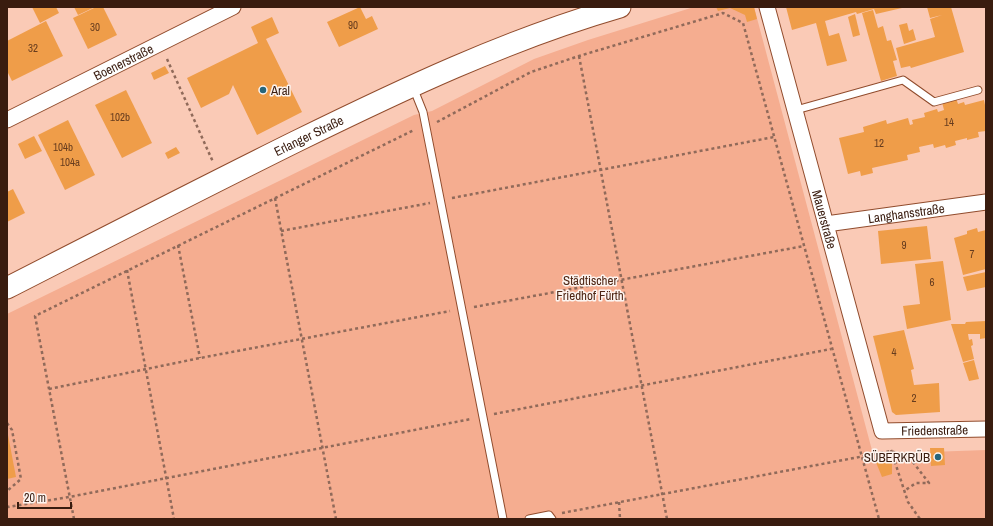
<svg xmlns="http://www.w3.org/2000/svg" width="993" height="526" font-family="'Archivo Narrow',sans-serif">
<rect width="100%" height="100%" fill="#facab6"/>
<polygon fill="#f5ad90" points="694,7 754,7 873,454 986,450 986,519 552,519 549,515 529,519 7,519 7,314 414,115 432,111 534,59 588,40"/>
<g fill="#ef9d49">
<polygon points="32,7 56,7 59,13 40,23"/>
<polygon points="74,7 95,7 78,15"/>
<polygon points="96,7 103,7 117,35 88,49 73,18"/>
<polygon points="360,7 366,19 372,16 378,29 339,47 327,22"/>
<polygon points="716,7 754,7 757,19 747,22 745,15 730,8 718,11"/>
<polygon points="786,7 902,7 902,8 876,14 874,9 857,14 856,12 825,21 829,36 839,33 847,61 827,66 816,23 792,30"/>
<polygon points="927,7 951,7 964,52 911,68 910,66 901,68 896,48 935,37 930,19 942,15 930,18"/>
<polygon points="873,10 878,28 883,26 887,41 891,40 897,60 893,61 897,76 881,81 862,13"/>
<polygon points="855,14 860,35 853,37 848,17"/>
<polygon points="272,17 279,33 266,39 302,112 257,135 233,85 229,94 201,108 187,78 264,40 258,43 251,27"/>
<polygon points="46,21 63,56 12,81 7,71 7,41"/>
<polygon points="907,23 909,31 913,29 916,40 904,44 899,25"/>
<polygon points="165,66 169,73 154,80 151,73"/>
<polygon points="126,90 152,143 122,158 95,105"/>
<polygon points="956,98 958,104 964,102 965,105 984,100 986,110 986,131 978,132 979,137 967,140 967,138 955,141 956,145 946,148 945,145 934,148 933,144 919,147 920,152 907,155 908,160 872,168 873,173 861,176 860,171 848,174 839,138 864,132 863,127 886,120 887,124 908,118 910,125 913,124 912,120 925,117 924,113 937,109 938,112 944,110 942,102"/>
<polygon points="68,120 95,175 65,190 38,135"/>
<polygon points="34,136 42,151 25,159 18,144"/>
<polygon points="176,147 180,153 168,159 165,153"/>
<polygon points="13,189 25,213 7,222 7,192"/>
<polygon points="927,226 931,259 881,264 878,231"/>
<polygon points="977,228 978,232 986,230 986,269 963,275 954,238 967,234 967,231"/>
<polygon points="943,261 951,320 907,329 903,306 920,304 915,264"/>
<polygon points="986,272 986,287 967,291 963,277"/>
<polygon points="986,321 986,338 980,339 980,334 968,334 969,340 972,339 973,345 971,346 974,359 963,362 951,324 965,324 966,322"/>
<polygon points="904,330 914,369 911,370 914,385 939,383 940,412 896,415 892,412 873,336"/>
<polygon points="974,360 979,379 969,381 963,363"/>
<polygon points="8,435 16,477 7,479 7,436"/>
<polygon points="930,448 944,448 945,465 931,466"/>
<polygon points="875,460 892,461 892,474 882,477"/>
</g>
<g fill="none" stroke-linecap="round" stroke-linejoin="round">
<defs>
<g id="lane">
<polyline points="413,87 423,112 503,519"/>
<polyline points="796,110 903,80 934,102 978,90"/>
<polyline points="529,519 549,515 552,519"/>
</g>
<g id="street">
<path id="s1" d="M767 7 882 431 986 429"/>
<path id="s2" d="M7 120 233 7"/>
<path id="s3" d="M826 224 986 202"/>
</g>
<g id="secondary">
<path id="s4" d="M7 288C103 239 198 190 295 142 401 90 506 40 620 7"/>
</g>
</defs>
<use href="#lane" stroke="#914c2d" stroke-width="9"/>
<use href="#street" stroke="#914c2d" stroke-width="17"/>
<use href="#secondary" stroke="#914c2d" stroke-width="23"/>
<g stroke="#906a5a" stroke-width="2.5" stroke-dasharray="3 3" stroke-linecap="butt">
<polyline points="579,56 667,519"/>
<polyline points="167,59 213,162"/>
<polyline points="437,122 531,72 579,56 723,13 743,23 879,519"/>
<polyline points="275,198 336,519"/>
<polyline points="452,198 774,137"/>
<polyline points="281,231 430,203"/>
<polyline points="178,245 200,358"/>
<polyline points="127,270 174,519"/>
<polyline points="474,307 804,246"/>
<polyline points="49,389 200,358 450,311"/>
<polyline points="494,414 831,349"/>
<polyline points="7,423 12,430 21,479 7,491"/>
<polyline points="891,450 908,502 920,519"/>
<polyline points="619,502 620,519"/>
<polyline points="7,506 8,507 69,497 471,419"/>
<polyline points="562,513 891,451 909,457 929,483 916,483 904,491"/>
<polyline points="74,519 35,316 414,130"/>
</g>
<use href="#lane" stroke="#fff" stroke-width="7"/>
<use href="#street" stroke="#fff" stroke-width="15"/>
<use href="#secondary" stroke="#fff" stroke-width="21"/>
</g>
<g fill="#27667b" stroke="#fdf5f1" stroke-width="1.5">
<circle cx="263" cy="90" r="4"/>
<circle cx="938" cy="457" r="4"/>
</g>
<g text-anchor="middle" stroke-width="3" stroke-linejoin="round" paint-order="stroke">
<g font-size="11" fill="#663c1e">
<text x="353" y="29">90</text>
<text x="95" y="31">30</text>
<text x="33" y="52">32</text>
<text x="120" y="121">102b</text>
<text x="949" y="126">14</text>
<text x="879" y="147">12</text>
<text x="63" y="151">104b</text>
<text x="70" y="166">104a</text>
<text x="904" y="249">9</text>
<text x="972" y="258">7</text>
<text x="932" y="286">6</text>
<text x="894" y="356">4</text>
<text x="914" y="402">2</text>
</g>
<g font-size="13" fill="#391c0f" stroke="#fdf5f1">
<text dy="5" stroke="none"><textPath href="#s2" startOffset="130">Boenerstraße</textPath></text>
<text dy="5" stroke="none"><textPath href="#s4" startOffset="338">Erlanger Straße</textPath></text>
<text dy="5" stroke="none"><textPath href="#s3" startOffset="81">Langhansstraße</textPath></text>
<text dy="5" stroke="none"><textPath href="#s1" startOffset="220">Mauerstraße</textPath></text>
<text dy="5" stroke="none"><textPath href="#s1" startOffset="492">Friedenstraße</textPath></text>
</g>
<g font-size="13" fill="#391c0f" stroke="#fdf5f1" text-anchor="start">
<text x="271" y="95">Aral</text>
<text x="930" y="462" text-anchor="end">SÜBERKRÜB</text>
</g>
<g font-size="13" fill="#4f2614" stroke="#fdf5f1">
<text x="590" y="285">Städtischer<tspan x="590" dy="15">Friedhof Fürth</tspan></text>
</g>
</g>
<rect width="993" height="526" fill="none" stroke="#391c0f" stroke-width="16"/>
<path d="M18 502v6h53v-6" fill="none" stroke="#391c0f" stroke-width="2"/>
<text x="24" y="502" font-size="12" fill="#391c0f" stroke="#fdf5f1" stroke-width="3" paint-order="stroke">20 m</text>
</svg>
